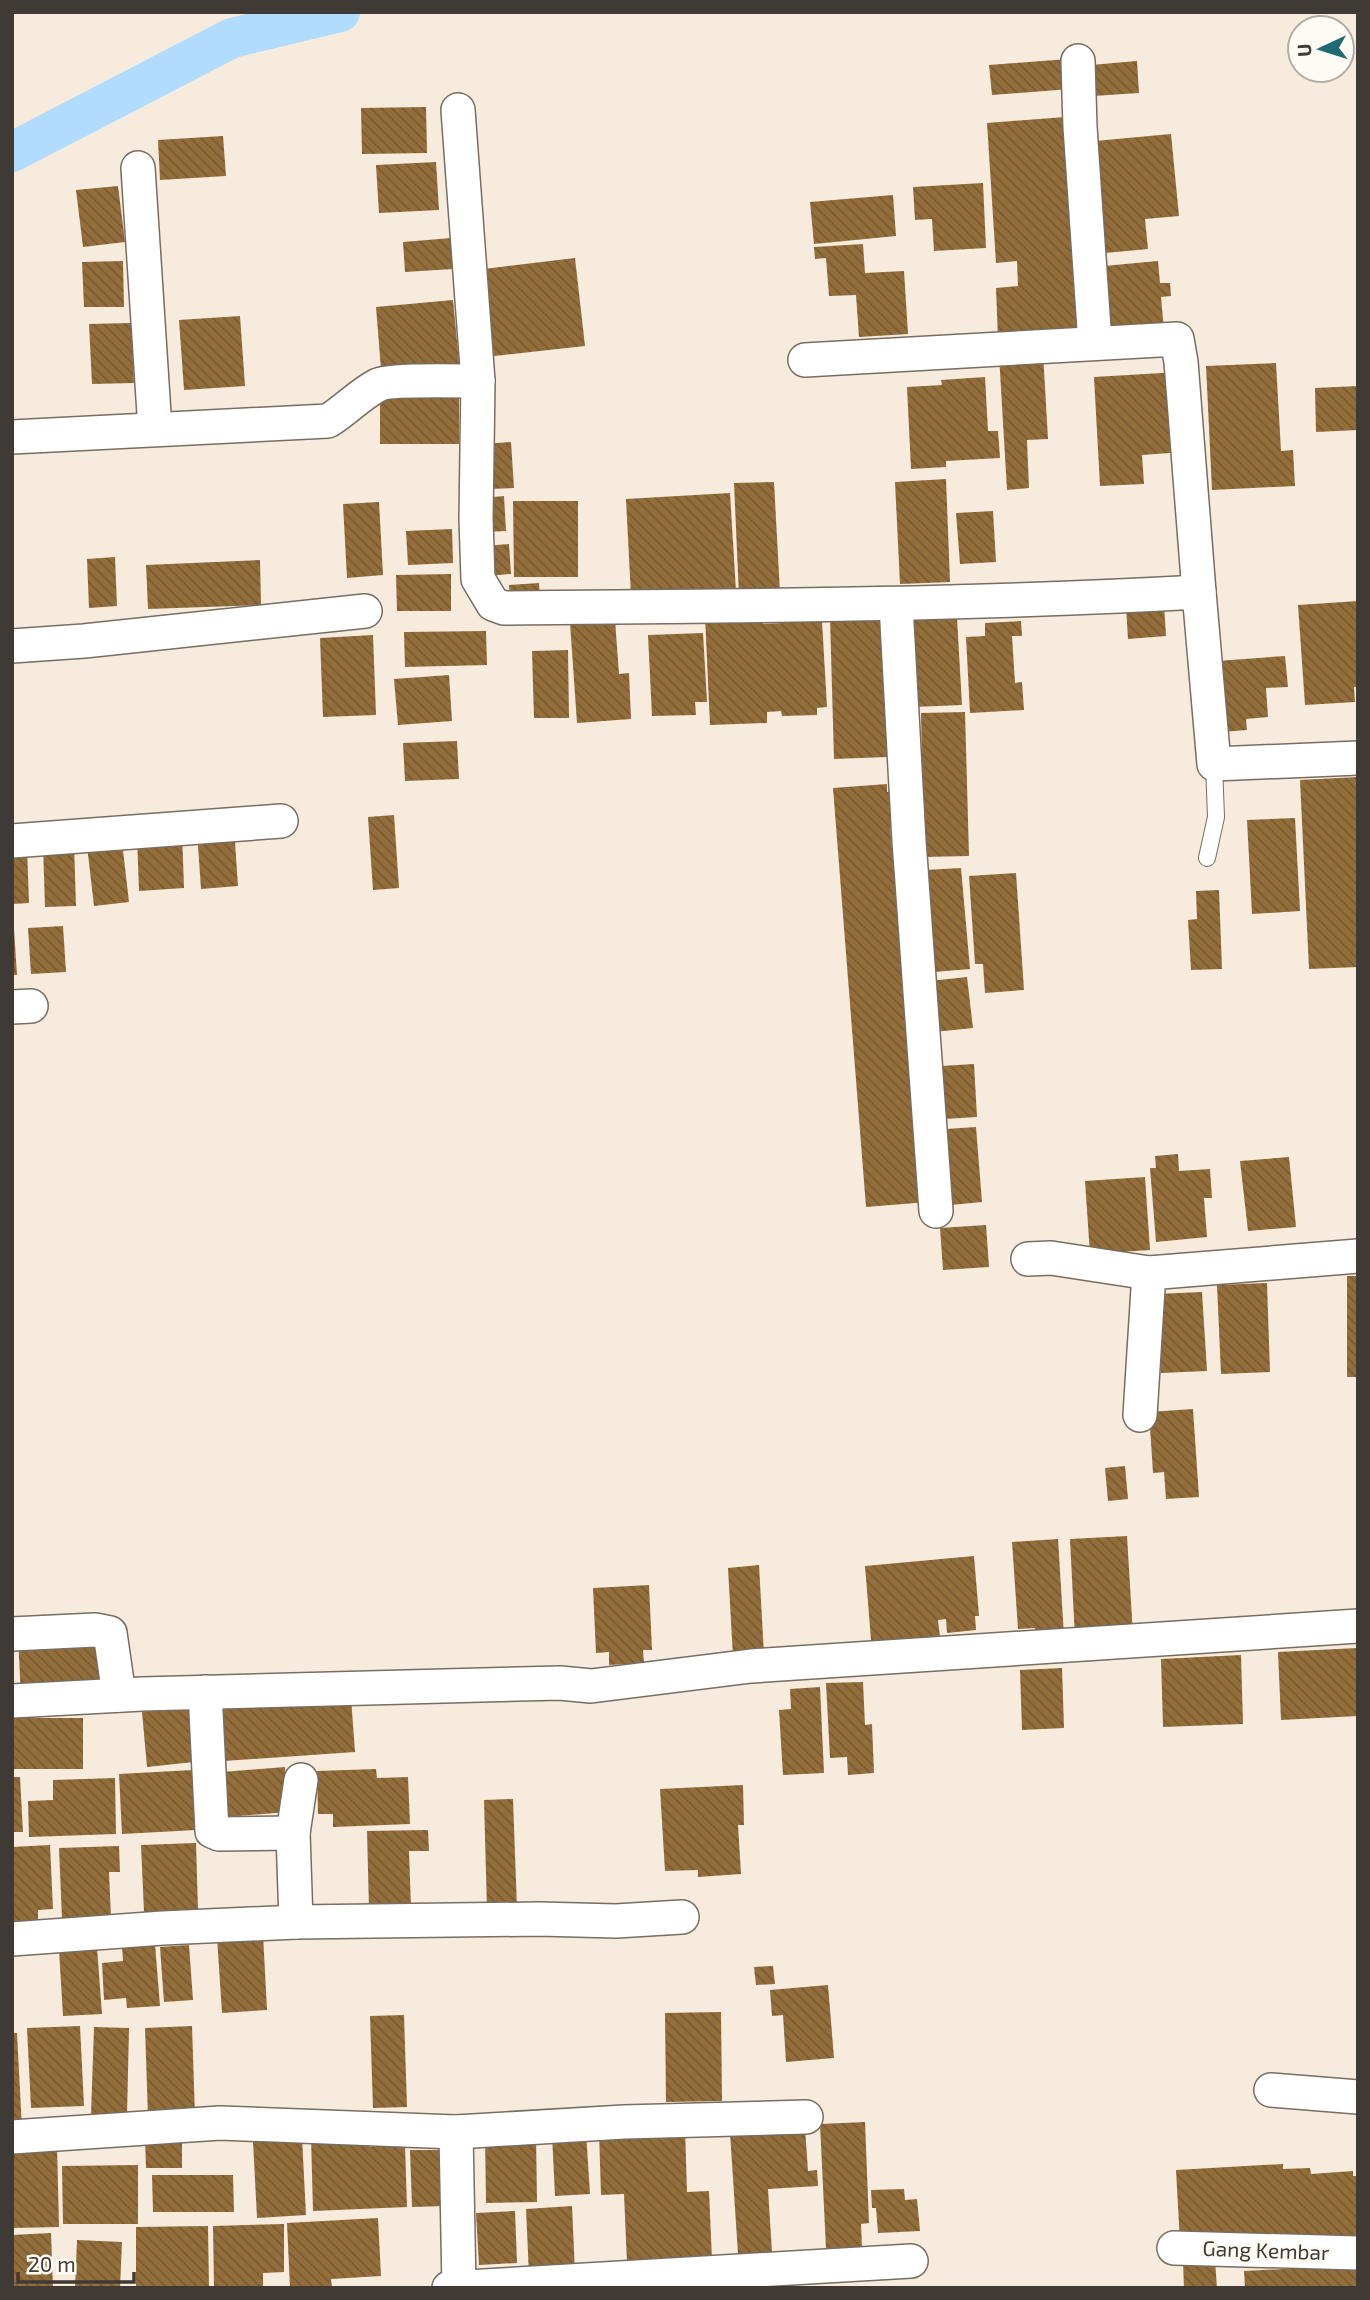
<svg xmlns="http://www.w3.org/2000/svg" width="1370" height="2300" font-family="'Exo 2',sans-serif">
<defs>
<pattern id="building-back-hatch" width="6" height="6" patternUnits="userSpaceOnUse" patternTransform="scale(1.75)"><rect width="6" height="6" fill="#936e3b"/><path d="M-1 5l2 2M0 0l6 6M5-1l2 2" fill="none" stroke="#795b32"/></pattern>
</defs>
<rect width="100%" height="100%" fill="#f7ebdd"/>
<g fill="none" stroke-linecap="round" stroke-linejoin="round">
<polyline stroke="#b1dcfe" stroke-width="40" points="12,152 232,38 340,12"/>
</g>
<g fill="url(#building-back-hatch)">
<polygon points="1068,59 1070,89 992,95 989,65"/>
<polygon points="1137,61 1139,93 1093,96 1091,65"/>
<polygon points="426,107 427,153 362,154 361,108"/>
<polygon points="1065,117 1079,334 998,339 996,288 1018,286 1017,261 996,263 987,123"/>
<polygon points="1171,134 1179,216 1145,219 1148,249 1105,253 1095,141"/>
<polygon points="223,136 226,176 160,180 158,140"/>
<polygon points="436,162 439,210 379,213 376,165"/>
<polygon points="983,183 986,248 934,251 932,219 915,220 913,187"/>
<polygon points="118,186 125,242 83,247 76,190"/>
<polygon points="893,195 896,236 814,244 810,202"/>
<polygon points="451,238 453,269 405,272 403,242"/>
<polygon points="863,244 865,273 904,271 908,334 859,337 856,295 829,296 826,258 815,259 814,247"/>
<polygon points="575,258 585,346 494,356 484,269"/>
<polygon points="123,261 124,307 84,307 82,262"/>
<polygon points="1158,261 1160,283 1170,283 1171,296 1161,297 1164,331 1110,335 1104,266"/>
<polygon points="453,300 459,363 381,369 376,307"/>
<polygon points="240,316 245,386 184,390 179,320"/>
<polygon points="131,323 134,383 92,384 89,324"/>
<polygon points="1043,353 1048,439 1027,440 1029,488 1007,490 999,355"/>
<polygon points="1276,363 1281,451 1293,450 1295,486 1212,490 1206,366"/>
<polygon points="1179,372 1184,452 1142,455 1144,484 1100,486 1094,377"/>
<polygon points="985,377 988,431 998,431 1000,458 946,461 946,467 911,469 907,387 942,385 941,380"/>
<polygon points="1358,386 1358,430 1316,432 1315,388"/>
<rect x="380" y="392" width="79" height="52"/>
<polygon points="511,442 514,488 488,489 484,444"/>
<polygon points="946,479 950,582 900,584 895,482"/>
<polygon points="774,482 780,593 739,596 734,483"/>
<polygon points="730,493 736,591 631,596 626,499"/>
<polygon points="504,496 506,531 485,532 483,498"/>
<polygon points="513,501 578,501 578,577 514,577"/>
<polygon points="379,502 383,575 347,578 343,504"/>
<polygon points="993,511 996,562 960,564 956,513"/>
<polygon points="452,529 453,563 408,565 406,531"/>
<polygon points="509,544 511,574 486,576 484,546"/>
<polygon points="115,557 117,606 89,608 87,559"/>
<polygon points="260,560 261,605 148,609 146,565"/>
<polygon points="451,574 451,611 397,611 396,575"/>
<polygon points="539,583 540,598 510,599 509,585"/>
<polygon points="1358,601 1358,687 1354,687 1355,702 1305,705 1298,605"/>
<polygon points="1164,605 1166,636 1128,639 1126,607"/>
<polygon points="762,613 763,624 822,621 827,707 817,708 817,715 782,716 781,711 767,712 767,723 710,725 705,616"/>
<polygon points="882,616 887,757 834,759 830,618"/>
<polygon points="957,618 962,705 913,707 908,620"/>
<polygon points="615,620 619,674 629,673 631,719 577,723 570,623"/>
<polygon points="1021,621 1022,636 1012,636 1015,683 1022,682 1024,710 970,713 966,637 985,636 985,623"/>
<polygon points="486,631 487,665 405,667 404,632"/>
<polygon points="703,633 707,702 695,702 696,715 652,716 648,635"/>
<polygon points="373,635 376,715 323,717 320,638"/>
<polygon points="568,650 569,718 534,718 532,651"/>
<polygon points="1285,656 1288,687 1266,688 1268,717 1246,719 1247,730 1222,732 1217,661"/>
<polygon points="449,675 452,721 398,725 394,679"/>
<polygon points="965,712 969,856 924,857 921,713"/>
<polygon points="457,741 459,779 405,781 403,743"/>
<polygon points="1358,777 1358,967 1309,969 1300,780"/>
<polygon points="887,784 887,792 895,791 898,825 890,825 911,1081 928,1202 866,1207 833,788"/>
<polygon points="394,815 399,888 373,890 368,817"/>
<polygon points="1295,818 1300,911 1252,914 1247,820"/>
<polygon points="234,828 238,886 201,889 197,831"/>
<polygon points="182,832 184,888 139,891 137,835"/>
<polygon points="121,833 129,902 94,906 86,837"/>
<polygon points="74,844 76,906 45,907 43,845"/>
<polygon points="12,847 27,847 29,903 12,904"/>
<polygon points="961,868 970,969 934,972 925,870"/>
<polygon points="1016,873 1024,990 985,993 983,964 975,964 969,876"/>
<polygon points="1219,890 1222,969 1191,970 1188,920 1197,919 1196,891"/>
<polygon points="63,926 66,972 31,974 28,928"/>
<polygon points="12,929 14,929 17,975 12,975"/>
<polygon points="967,977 973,1028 934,1032 929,981"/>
<polygon points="974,1064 977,1117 944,1119 941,1066"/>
<polygon points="976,1127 982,1202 951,1205 946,1129"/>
<polygon points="1178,1154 1179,1171 1210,1169 1212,1198 1204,1198 1207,1237 1156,1242 1150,1168 1156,1168 1155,1156"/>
<polygon points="1289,1157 1296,1227 1248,1231 1240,1161"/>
<polygon points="1145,1177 1150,1250 1090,1254 1085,1181"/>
<polygon points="986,1225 989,1267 943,1270 940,1228"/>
<rect x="1347" y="1276" width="11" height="101"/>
<polygon points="1267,1283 1270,1372 1221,1374 1217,1285"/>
<polygon points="1202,1292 1207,1371 1161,1373 1156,1294"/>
<polygon points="1193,1409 1199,1497 1166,1499 1164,1472 1153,1473 1149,1412"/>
<polygon points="1125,1466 1128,1499 1108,1501 1105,1468"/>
<polygon points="1127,1536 1133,1635 1075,1639 1070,1539"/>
<polygon points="1058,1539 1064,1636 1036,1638 1035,1628 1018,1629 1012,1542"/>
<polygon points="974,1556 979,1616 975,1616 976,1630 947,1633 946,1619 938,1620 941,1646 872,1652 865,1566"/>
<polygon points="759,1565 764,1655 733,1657 728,1568"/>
<polygon points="649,1585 652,1650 643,1650 644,1663 609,1665 609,1652 596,1653 593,1588"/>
<polygon points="108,1633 110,1692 21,1696 18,1637"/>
<polygon points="1357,1648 1358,1716 1281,1720 1278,1652"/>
<polygon points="1241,1655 1243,1724 1163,1727 1161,1659"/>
<polygon points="1062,1668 1064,1728 1022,1730 1020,1670"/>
<polygon points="863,1682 865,1725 872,1724 874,1773 848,1775 847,1757 830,1758 826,1683"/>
<polygon points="820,1687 824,1773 783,1775 779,1710 791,1709 790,1689"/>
<polygon points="351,1698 355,1752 210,1762 207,1708"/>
<polygon points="198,1707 203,1761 147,1767 142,1712"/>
<rect x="12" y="1718" width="71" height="51"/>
<polygon points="285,1767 288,1812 226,1817 222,1772"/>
<polygon points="376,1769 377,1778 408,1777 410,1824 333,1827 333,1814 318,1814 317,1771"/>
<polygon points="193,1770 196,1830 122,1834 119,1774"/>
<polygon points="12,1777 20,1777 23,1832 12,1832"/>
<polygon points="115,1778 116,1834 29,1837 28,1801 53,1800 53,1780"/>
<polygon points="743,1785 744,1825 738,1825 741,1874 698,1877 698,1870 665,1871 660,1789"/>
<polygon points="513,1799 517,1909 487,1910 484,1800"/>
<polygon points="428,1830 429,1851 409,1851 411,1908 369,1909 367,1831"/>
<polygon points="196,1843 198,1910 144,1912 141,1845"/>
<polygon points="50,1845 53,1909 38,1910 38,1921 12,1922 12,1847"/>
<polygon points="119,1846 120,1872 109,1872 111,1917 62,1919 59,1848"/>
<polygon points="263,1934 267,2010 222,2013 217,1937"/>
<polygon points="155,1944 160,2006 127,2008 126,1998 104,2000 102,1963 123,1961 122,1946"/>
<polygon points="189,1945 193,2000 164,2002 160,1947"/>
<polygon points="97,1948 102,2014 63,2016 59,1950"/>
<polygon points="773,1966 775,1984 756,1985 754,1967"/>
<polygon points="828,1985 834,2058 786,2062 783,2015 772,2016 770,1990"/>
<polygon points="721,2012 722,2101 666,2102 665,2013"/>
<polygon points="404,2015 407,2107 373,2108 370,2016"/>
<polygon points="80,2026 84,2106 31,2108 27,2028"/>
<polygon points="192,2026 195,2116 148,2117 145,2028"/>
<polygon points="94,2027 129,2028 127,2116 91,2115"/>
<polygon points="12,2033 17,2033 22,2129 12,2130"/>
<polygon points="865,2122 869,2223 861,2224 862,2248 826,2249 820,2124"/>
<polygon points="685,2128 687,2192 709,2191 712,2260 627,2263 624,2194 601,2195 599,2132"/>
<polygon points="805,2128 808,2171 817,2170 818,2186 768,2189 772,2252 738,2254 730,2133"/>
<polygon points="586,2132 590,2194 555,2196 552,2134"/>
<polygon points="485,2133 536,2133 537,2202 486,2203"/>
<polygon points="369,2135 369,2147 405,2145 407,2207 313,2211 311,2137"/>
<polygon points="302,2138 306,2215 257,2218 253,2141"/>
<polygon points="145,2139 182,2139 182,2168 146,2168"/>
<polygon points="57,2145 59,2227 12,2228 12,2146"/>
<polygon points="410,2150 444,2150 445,2206 412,2207"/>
<polygon points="1283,2164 1283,2169 1310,2168 1311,2174 1353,2171 1353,2176 1358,2176 1358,2238 1180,2242 1176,2170"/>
<polygon points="138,2165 138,2224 63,2224 62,2166"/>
<polygon points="152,2175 233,2175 234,2212 153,2212"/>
<polygon points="904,2189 905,2200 917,2199 920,2231 878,2233 876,2208 872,2208 871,2190"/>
<polygon points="572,2206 575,2273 529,2275 526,2209"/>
<polygon points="515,2211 517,2263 479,2265 476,2213"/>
<polygon points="378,2218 381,2276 331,2279 332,2288 290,2288 287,2223"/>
<polygon points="284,2224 284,2272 263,2273 263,2288 214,2288 213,2226"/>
<polygon points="208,2226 209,2288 136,2288 136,2227"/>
<polygon points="51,2233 53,2288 12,2288 12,2235"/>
<polygon points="77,2240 122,2242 120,2288 75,2288"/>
<polygon points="1215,2260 1217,2288 1184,2288 1183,2262"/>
<polygon points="1358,2265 1358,2288 1245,2288 1244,2271"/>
</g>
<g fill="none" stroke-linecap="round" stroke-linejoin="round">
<defs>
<polyline id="lane" points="1207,858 1216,817 1214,764"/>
<g id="street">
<polyline points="1078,61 1080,127 1095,343"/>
<path d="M458 110 478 381 476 519 478 579 493 604 504 608C736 606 967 605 1199 592L1214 764 1358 758"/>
<polyline points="138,168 155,429"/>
<polyline points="805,360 1177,339 1181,362 1199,592"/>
<path d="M12 437 328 421C346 410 359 395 378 385 389 379 460 381 478 381"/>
<polyline points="896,605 909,841 936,1211"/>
<polyline points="12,646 84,641 365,611"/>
<polyline points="12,841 281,821"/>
<polyline points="12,1007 31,1006"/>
<polyline points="1028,1259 1051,1258 1149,1273"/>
<polyline points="1140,1415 1149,1273 1358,1256"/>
<polyline points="12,1634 95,1630 110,1633 119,1695"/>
<polyline points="205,1692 212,1831 219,1834 293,1833 296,1922"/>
<polyline points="12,1701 142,1694 560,1683 591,1686 751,1666 1358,1626"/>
<polyline points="293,1833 301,1780"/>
<polyline points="12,1939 163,1928 296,1922 539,1919 616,1921 682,1917"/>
<polyline points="1271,2090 1358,2097"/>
<polyline points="456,2132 459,2288"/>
<polyline points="12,2137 220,2123 456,2132 624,2122 806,2117"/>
<polyline points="1174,2248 1358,2253"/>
<polyline points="449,2288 911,2261"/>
</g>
</defs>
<use href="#lane" stroke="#776d61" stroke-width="18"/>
<use href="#street" stroke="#776d61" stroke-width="36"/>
<use href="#lane" stroke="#fff" stroke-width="16"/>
<use href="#street" stroke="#fff" stroke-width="33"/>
</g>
<g text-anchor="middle" stroke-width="7" stroke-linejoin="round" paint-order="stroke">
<g font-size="21" fill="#3f3a35" stroke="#fefaf4">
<text transform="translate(1266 2251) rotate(2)" y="7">Gang Kembar</text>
</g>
</g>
<rect width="1370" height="2300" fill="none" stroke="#3f3a35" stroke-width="28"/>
<g transform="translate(1321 49) rotate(266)"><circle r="33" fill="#fefaf4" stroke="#b2ada8" stroke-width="2"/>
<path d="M0-5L12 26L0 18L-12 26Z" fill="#1f6a73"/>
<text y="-10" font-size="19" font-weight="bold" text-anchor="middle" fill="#3f3a35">U</text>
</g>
<path d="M18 2272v10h116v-10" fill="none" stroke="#3f3a35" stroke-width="3.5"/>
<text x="28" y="2272" font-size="21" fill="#3f3a35" stroke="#fefaf4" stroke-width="5" paint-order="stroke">20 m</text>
</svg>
